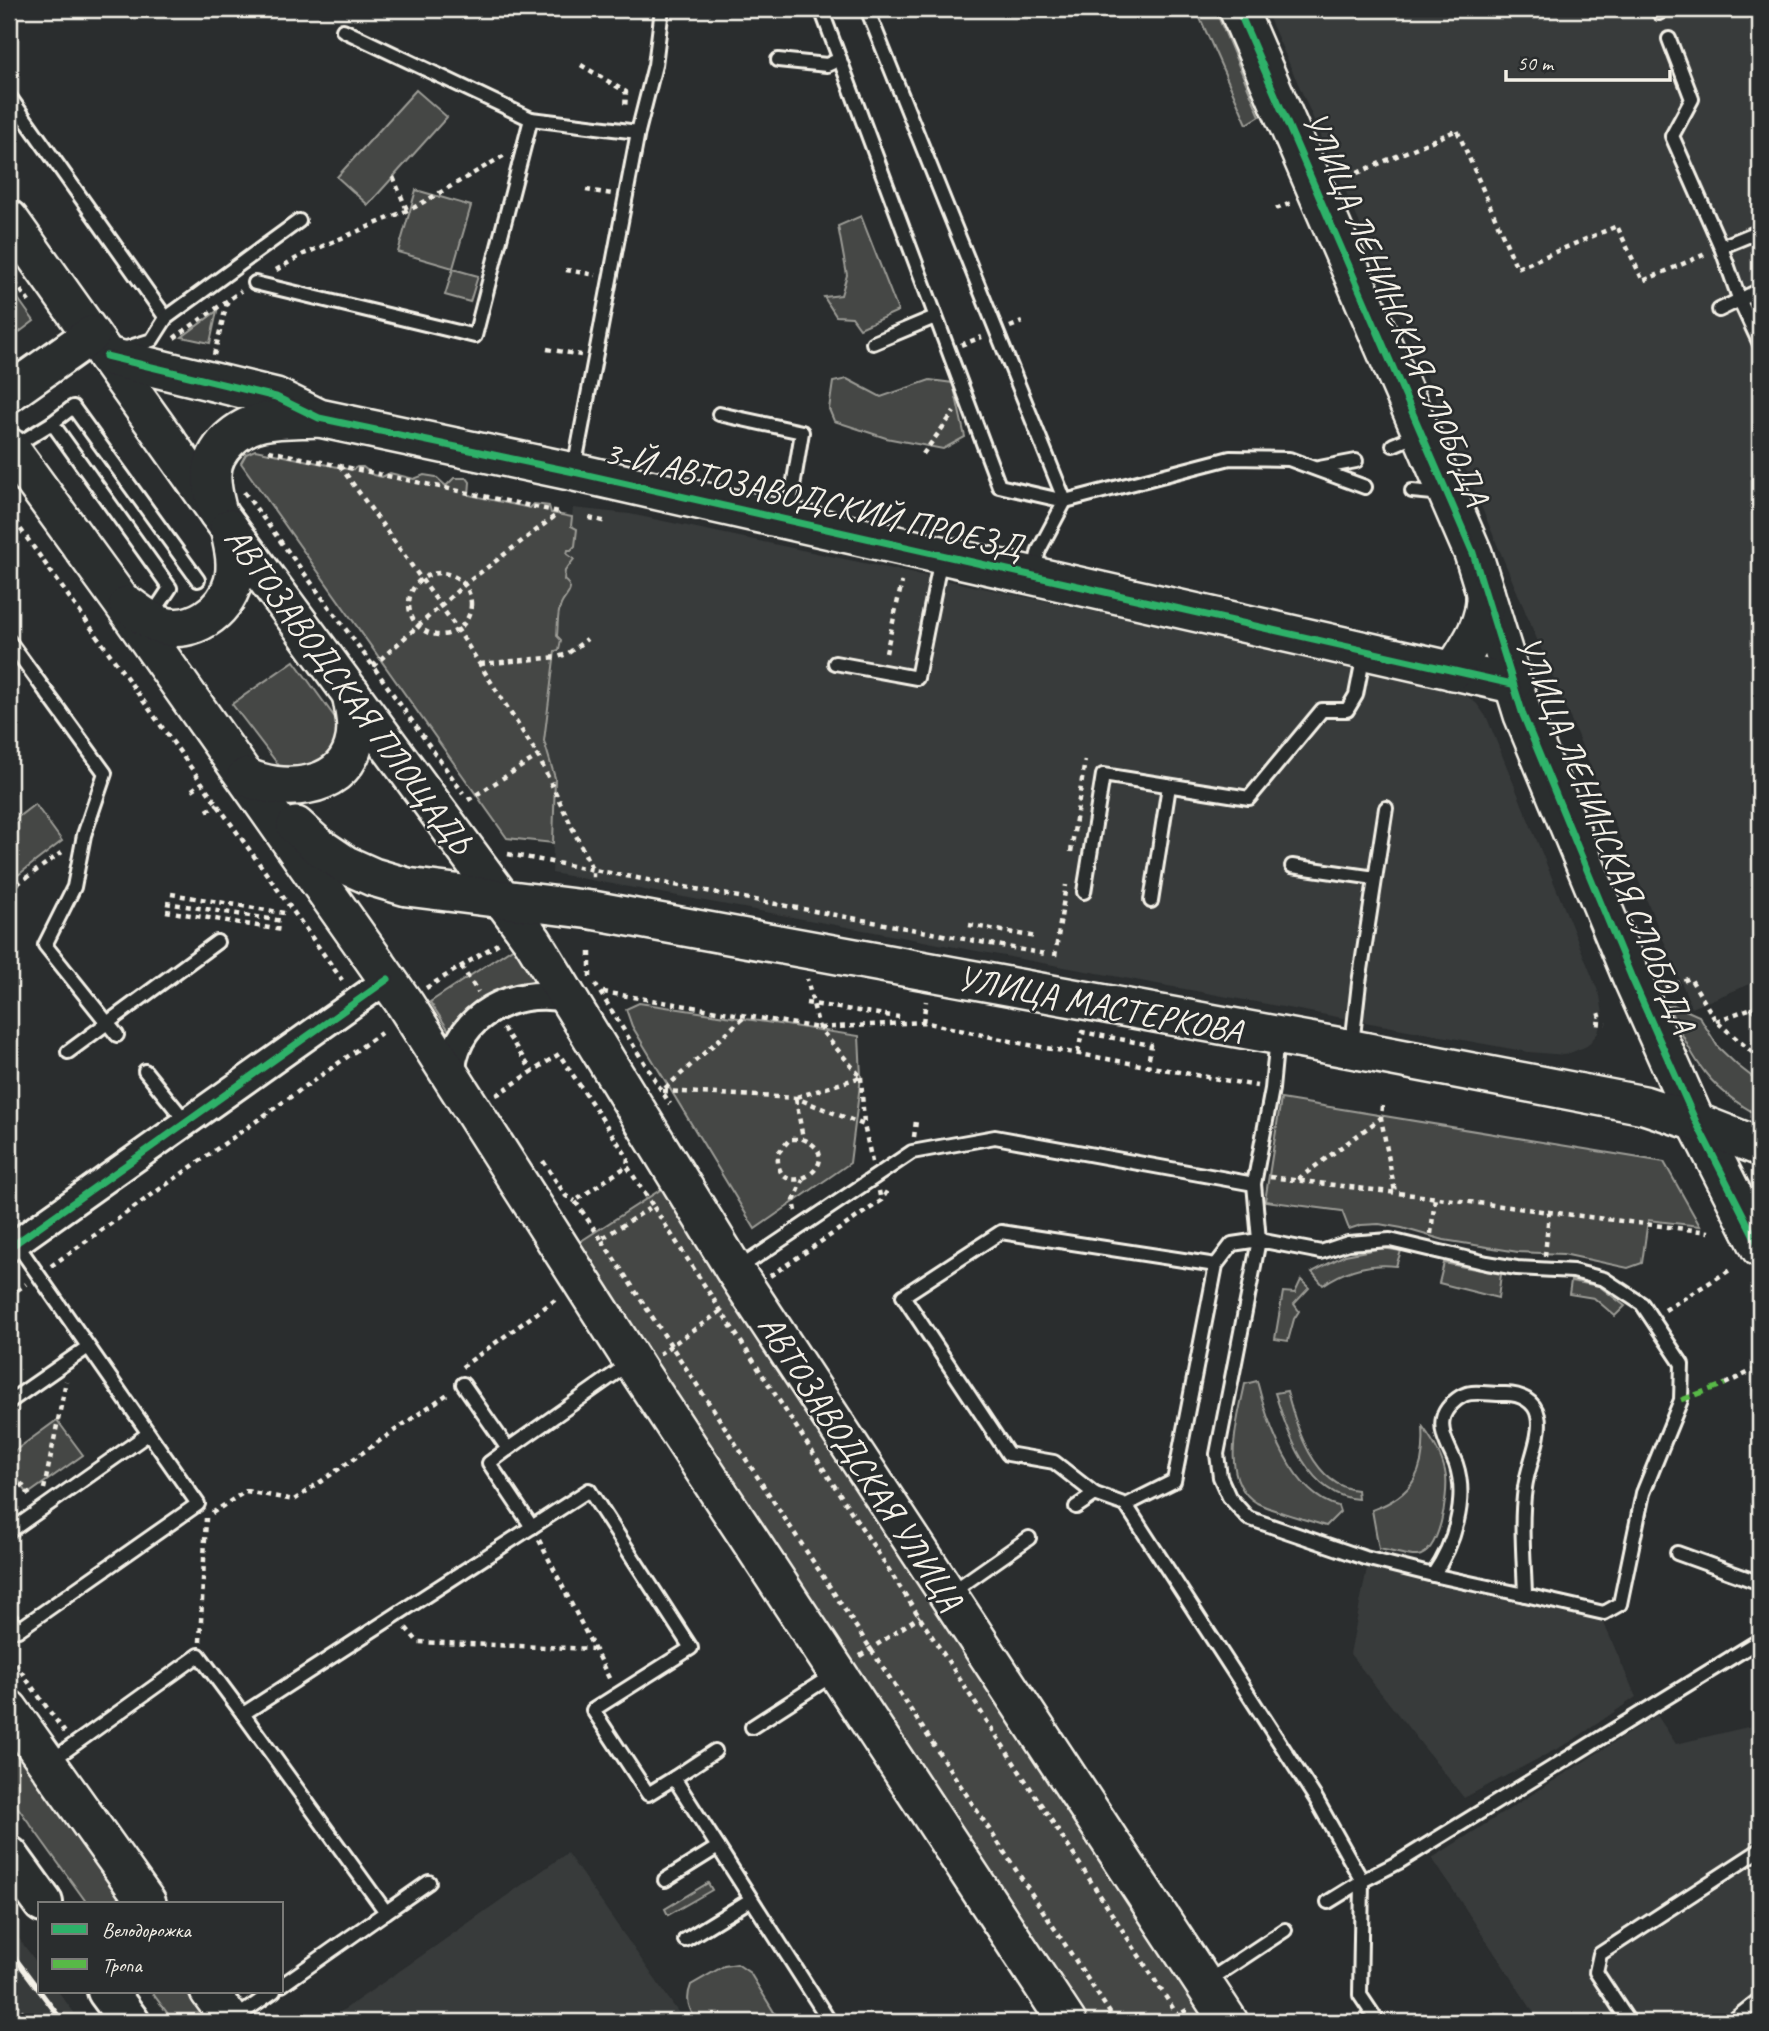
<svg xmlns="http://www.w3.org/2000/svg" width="1769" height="2031" font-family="Caveat,sans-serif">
<rect width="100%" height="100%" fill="#2a2d2e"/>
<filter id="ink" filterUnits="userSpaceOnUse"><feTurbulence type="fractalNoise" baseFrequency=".0143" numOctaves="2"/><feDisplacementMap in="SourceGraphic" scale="14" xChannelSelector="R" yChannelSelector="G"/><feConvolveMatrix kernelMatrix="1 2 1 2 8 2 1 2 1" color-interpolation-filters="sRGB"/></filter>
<g filter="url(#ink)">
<g fill="#373a3a">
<polygon points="1265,9 1760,9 1760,980 1692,1008 1409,335"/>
<polygon points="573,508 630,514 1431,682 1460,690 1477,704 1487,718 1600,996 1603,1014 1598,1033 1587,1046 1565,1055 1528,1052 552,873 555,778 544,741"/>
<polygon points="1367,1568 1603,1621 1636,1697 1572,1741 1464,1798 1350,1654"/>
<polygon points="1657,1715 1676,1744 1760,1724 1760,2022 1540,2022 1432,1858"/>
<polygon points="567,1853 685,2022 326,2022 437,1945"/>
<polygon points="9,1925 40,1967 40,1991 58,1991 81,2022 9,2022"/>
</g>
<g fill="#444645" stroke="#9c9c96" stroke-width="2">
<polygon points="1196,9 1215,9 1260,116 1247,124"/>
<polygon points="416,90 447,117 368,205 337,177"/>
<polygon points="416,190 471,206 453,268 398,252"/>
<polygon points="861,216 898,311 860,328 852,317 836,316 824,297 841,295 847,275 838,226"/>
<polygon points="453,269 478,276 470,302 445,295"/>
<polygon points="9,286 34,321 9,340"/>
<polygon points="217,311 210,343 182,337"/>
<polygon points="847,379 881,397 930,380 953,383 965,437 943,449 886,438 834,421 829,409 833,382"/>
<path d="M255 450 352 470 357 467H363L373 475 382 477 390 473 414 479 424 475 436 477 446 486 454 478H467L470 482 469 495 530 508 534 504 549 506 551 513 572 517 571 526 577 529 575 546 571 550H568L567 554 574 559 565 571 564 580C577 590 565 595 561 605 557 613 558 627 557 636L561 640 559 650 555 651 544 741 555 778 553 843 507 838 241 463 246 454Z"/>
<polygon points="294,661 349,737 347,746 290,780 232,704"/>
<polygon points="35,804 62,841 9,882 9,824"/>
<polygon points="514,947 536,980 493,994 452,1035 430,1002"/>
<polygon points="639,1003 859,1036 861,1077 850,1163 755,1229 632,1026 626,1009"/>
<path d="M1674 1005 1699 1016 1718 1047 1737 1065 1760 1083V1116C1705 1087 1694 1059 1668 1006Z"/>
<polygon points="1281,1099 1664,1162 1700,1226 1648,1220 1642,1263 1628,1268 1563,1254 1518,1252 1444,1240 1402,1228 1379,1224 1361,1225 1349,1229 1342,1211 1265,1201"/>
<polygon points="668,1185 1208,2022 1087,2022 578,1243"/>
<path d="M1383 1248 1401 1251 1396 1266C1369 1263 1346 1269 1323 1285L1312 1272 1345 1255Z"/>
<polygon points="1444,1263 1501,1274 1498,1298 1439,1283"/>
<polygon points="1301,1280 1309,1288 1294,1304 1299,1311 1294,1319 1288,1341 1275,1339 1283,1292 1295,1293"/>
<polygon points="1571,1281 1599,1286 1625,1306 1615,1316 1594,1298 1569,1294"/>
<path d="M1257 1381C1267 1422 1292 1495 1338 1506L1340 1512 1326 1526C1308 1520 1272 1511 1257 1503 1218 1480 1238 1419 1245 1384Z"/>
<path d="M1287 1391C1296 1427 1314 1486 1357 1490L1358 1499C1308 1496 1288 1434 1275 1393Z"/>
<polygon points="57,1420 83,1455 28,1494 9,1467 9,1455"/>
<path d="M1423 1427C1434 1442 1444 1459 1446 1477 1448 1495 1440 1554 1417 1556 1411 1557 1387 1550 1379 1549L1372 1510C1414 1495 1426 1471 1423 1427Z"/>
<polygon points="9,1739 125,1903 87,1903 9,1795"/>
<polygon points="708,1883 712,1890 668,1915 665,1909"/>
<path d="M737 1964 750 1973 780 2022H697C689 2009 685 2000 691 1985L724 1966Z"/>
<polygon points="151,1991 186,1991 208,2022 174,2022"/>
</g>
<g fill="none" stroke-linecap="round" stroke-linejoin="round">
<defs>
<g id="lane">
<polyline points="821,9 999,486 1065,501 1039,550 1033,574"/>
<polyline points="867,9 1065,501 1230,458 1289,459 1365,487"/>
<polyline points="1658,9 1659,13"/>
<polyline points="343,30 531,119"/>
<polyline points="1669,39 1692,99 1672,136 1721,247 1740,301 1760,344"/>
<polyline points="778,60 827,65 840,59"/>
<polyline points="9,96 166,318"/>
<polyline points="1721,247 1760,231"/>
<polyline points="255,283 475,336 531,119 638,132 655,65 662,9"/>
<polyline points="1719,310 1760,290"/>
<polyline points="873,343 935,317"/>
<polyline points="123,349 152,340 166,318 299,221"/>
<polyline points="719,414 802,432 788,517"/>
<polyline points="1393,445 1419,434"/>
<polyline points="13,447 52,423"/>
<polyline points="1319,468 1356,461"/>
<polyline points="574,469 638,132"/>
<polyline points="1412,491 1443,494"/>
<polyline points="150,618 170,588 52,423 73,407 198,580"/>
<polyline points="9,641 105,773 84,835 74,887 45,945 117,1035"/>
<polyline points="835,663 917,678 941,558"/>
<polyline points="1292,866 1375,878"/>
<polyline points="1084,892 1103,775 1249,798 1322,710 1347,710 1356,695 1364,654"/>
<polyline points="1151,901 1169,786"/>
<polyline points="1352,1045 1359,983 1386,808"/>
<polyline points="68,1052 217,942"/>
<polyline points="145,1071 187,1123"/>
<path d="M1259 1240 1321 1252 1348 1243 1390 1240 1487 1263 1517 1268 1573 1271 1604 1279 1642 1304 1682 1364 1681 1400 1643 1493 1620 1604 1604 1613 1525 1595C1524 1560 1520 1523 1525 1488 1527 1467 1543 1435 1538 1416 1535 1401 1520 1394 1506 1394 1494 1395 1474 1390 1464 1395 1455 1399 1445 1409 1443 1418 1439 1433 1451 1451 1456 1464 1468 1500 1454 1545 1433 1575L1365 1558 1248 1518 1229 1497 1220 1477 1217 1454Z"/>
<polyline points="738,1269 912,1152 995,1137 1254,1184 1272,1089 1277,1037"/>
<polyline points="463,1384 508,1449 630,1363"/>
<polyline points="9,1402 88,1347"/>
<polyline points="508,1449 489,1463 532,1527"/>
<polyline points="1095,1494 1054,1462 1008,1454 903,1296 1001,1232 1216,1265"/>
<polyline points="1126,1505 1316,1799 1362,1881 1328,1902"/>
<polyline points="1076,1507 1095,1494 1126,1505 1174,1481 1216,1265 1232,1244 1259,1240 1254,1184"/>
<polyline points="9,1532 148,1434"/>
<polyline points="1677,1553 1760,1583"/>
<polyline points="1433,1575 1525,1595"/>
<polyline points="952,1592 1029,1538"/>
<polyline points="9,1617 18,1630 198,1504 16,1243"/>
<polyline points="752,1727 834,1674"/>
<polyline points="715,1751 674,1778 830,2022"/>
<polyline points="51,1761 199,1655 243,1714"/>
<polyline points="665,1880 718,1847"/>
<polyline points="386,1912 429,1882"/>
<polyline points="685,1940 750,1900"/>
<polyline points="1208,1981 1285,1930"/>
<polyline points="282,1985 386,1912 243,1714 589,1490 691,1648 593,1710 648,1794 674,1778"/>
<polyline points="234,2019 274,1991"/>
<polyline points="1378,2022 1360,1995 1362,1881 1399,1862 1760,1640"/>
<polyline points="1629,2022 1596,1972 1600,1954 1760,1850"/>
<polyline points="1731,2022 1760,1999"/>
</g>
<g id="street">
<path d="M453 1078C453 1071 452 1063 454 1057 466 1008 524 987 569 999"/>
<polyline points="9,1248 388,979"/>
</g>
<g id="secondary">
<polyline points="1238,9 1473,553 1523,715 1631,976 1696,1122 1760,1248"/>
<polyline points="9,219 218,513 533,941 735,1271 1229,2022"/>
<polyline points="106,356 276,397 319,418 574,472 1512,684"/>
<polyline points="9,393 91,335"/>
<polyline points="9,447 121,601 405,1004 638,1370 1067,2022"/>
<path d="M218 513C215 500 211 487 212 474 213 448 238 427 262 422 280 418 300 419 318 418"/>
<path d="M128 605C138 612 149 621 161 625 192 635 225 612 233 582 238 564 233 546 229 528"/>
<path d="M1453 671C1469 647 1487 622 1485 592"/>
<path d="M246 777C280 793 340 791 353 747 359 729 354 711 351 693"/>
<polyline points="296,826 318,846 346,865 373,877 407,887 592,910 1352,1049 1644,1105 1696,1122 1760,1147"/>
<polyline points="9,1709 147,1903"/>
<polyline points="209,1991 232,2022"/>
</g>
<g id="primary">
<polyline points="9,1856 43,1903"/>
<polyline points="107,1991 130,2022"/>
</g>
</defs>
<use href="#lane" stroke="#f4f1e8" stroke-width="18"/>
<use href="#street" stroke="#f4f1e8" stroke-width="32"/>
<use href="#secondary" stroke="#f4f1e8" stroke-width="42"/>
<use href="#primary" stroke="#f4f1e8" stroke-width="44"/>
<g stroke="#f4f1e8" stroke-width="4.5" stroke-dasharray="5 5" stroke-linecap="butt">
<polyline points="581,65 626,92 625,109"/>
<polyline points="393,177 407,210"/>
<polyline points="1348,177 1457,130 1517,268 1617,226 1643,281 1708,253"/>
<polyline points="586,190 612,194"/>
<polyline points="1276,209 1291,203"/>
<polyline points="276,270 304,254 415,207 505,155"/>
<polyline points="566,270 596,275"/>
<polyline points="9,274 29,302"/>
<polyline points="1010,327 1022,322"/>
<polyline points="174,338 241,291"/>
<polyline points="961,345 982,337"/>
<polyline points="547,349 581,355"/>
<polyline points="214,355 228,299"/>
<polyline points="269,451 559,512"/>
<polyline points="923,454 954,412"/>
<polyline points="340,466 458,630 538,756 593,871 593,880"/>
<polyline points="244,492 373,666 463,793"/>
<polyline points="9,513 202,783"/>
<polyline points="589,518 607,522"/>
<circle cx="440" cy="604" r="31"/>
<polyline points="886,653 902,582"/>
<polyline points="480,664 558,657 567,654 587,639"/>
<polyline points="373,666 464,585 559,513"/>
<polyline points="192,790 202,783 342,980"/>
<polyline points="468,800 538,756"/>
<polyline points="207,811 218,804"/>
<polyline points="1071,852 1085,760"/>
<polyline points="508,854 1045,954"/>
<polyline points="9,890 65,850"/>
<polyline points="171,894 284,913"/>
<polyline points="166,903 283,921"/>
<polyline points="166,911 282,930"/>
<polyline points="969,925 1036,937"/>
<polyline points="1055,956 1066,885"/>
<polyline points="461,966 478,992"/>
<polyline points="590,977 590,947"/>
<polyline points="595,984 670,1104"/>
<polyline points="426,988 499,943"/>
<polyline points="1665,988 1690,978 1716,1021 1760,1059"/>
<polyline points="603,992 819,1028 923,1022 1024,1044 1257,1086"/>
<polyline points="806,1003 899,1017"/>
<polyline points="1751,1008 1760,1014"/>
<polyline points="1597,1016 1603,1014"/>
<polyline points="743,1018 662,1091 796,1098 864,1125 872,1162"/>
<polyline points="1716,1021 1760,1005"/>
<polyline points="923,1022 926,1001"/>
<polyline points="1596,1023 1606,1024"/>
<polyline points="503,1028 532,1071"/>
<polyline points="1078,1053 1082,1032 1151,1045 1148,1066"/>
<polyline points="861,1077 864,1125"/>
<polyline points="499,1096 498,1094 559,1054 628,1158 627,1166"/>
<polyline points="797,1097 861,1077 819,1028 807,979"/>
<path d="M796 1099 803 1139C854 1161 773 1210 778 1153L790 1139H803"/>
<polyline points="1382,1106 1381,1118 1395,1192"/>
<polyline points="914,1137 916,1121"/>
<polyline points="543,1161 566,1196 575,1201"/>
<polyline points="1270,1177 1709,1232"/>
<polyline points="1298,1179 1381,1118"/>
<polyline points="879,1191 881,1201"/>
<polyline points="796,1211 794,1201 803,1180"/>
<polyline points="1431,1234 1435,1197"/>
<polyline points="601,1239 575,1201 627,1166 653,1206"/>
<polyline points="1545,1256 1549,1212"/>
<polyline points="51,1266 381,1033"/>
<polyline points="770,1276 881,1201 889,1188"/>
<polyline points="9,1296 26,1284"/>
<polyline points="1665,1310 1730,1270"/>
<polyline points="659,1354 724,1309"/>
<polyline points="462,1367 555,1300"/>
<polyline points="1725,1384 1760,1367"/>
<polyline points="9,1467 31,1497"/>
<polyline points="44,1489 66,1381"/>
<polyline points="212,1513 246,1491 294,1500 449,1393"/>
<polyline points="539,1540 611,1682"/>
<polyline points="406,1628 418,1642 594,1649"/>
<polyline points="200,1642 206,1518"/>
<polyline points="9,1655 66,1734"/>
<polyline points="860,1656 920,1616"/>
<polyline points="9,1994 30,2022"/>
<polyline points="1116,2022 601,1239 653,1206 1182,2022"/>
<polyline points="1165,2022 1187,2010"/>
</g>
<use href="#lane" stroke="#2a2d2e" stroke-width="12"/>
<use href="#street" stroke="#2a2d2e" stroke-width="26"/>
<use href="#secondary" stroke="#2a2d2e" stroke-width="37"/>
<use href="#primary" stroke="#2a2d2e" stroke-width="38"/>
<g stroke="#f4f1e8" stroke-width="5">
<polyline points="9,1950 63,2022"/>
<polyline points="9,2021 9,2022"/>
</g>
<polyline stroke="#58b947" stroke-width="5" stroke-dasharray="10 5" stroke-linecap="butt" points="1681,1400 1725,1384"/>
<defs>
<g id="cycleway">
<polyline points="1238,9 1473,553 1523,715 1631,976 1696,1122 1760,1248"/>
<polyline points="106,356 276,397 319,418 574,472 1512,684"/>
<polyline points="9,1248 388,979"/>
</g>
</defs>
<use href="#cycleway" stroke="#2a2d2e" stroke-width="11"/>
<use href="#cycleway" stroke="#2db169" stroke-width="7"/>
</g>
</g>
<g text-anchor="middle" stroke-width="5" stroke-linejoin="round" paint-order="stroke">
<g font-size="35" fill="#f4f1e8" stroke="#2a2d2e">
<text transform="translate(1396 308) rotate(67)" y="12">УЛИЦА ЛЕНИНСКАЯ СЛОБОДА</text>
<text transform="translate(813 499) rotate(13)" y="12">3-Й АВТОЗАВОДСКИЙ ПРОЕЗД</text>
<text transform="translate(349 690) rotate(54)" y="12">АВТОЗАВОДСКАЯ ПЛОЩАДЬ</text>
<text transform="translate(1606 834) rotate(68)" y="12">УЛИЦА ЛЕНИНСКАЯ СЛОБОДА</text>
<text transform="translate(1100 1004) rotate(11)" y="12">УЛИЦА МАСТЕРКОВА</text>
<text transform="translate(861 1462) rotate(57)" y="12">АВТОЗАВОДСКАЯ УЛИЦА</text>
</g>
</g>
<rect width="1769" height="2031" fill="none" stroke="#2a2d2e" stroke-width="35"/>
<rect x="18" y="18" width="1734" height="1996" fill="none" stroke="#f4f1e8" stroke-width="2.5" filter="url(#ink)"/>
<rect x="38" y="1902" width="245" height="91" fill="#2a2d2e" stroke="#7b7b78" stroke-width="2"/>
<rect x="52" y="1924" width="35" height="10" fill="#2db169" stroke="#7b7b78" stroke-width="2"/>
<text x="102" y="1937" font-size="21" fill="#f4f1e8">Велодорожка</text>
<rect x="52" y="1959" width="35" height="10" fill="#58b947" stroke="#7b7b78" stroke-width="2"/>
<text x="102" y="1972" font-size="21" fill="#f4f1e8">Тропа</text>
<path d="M1506 70v10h164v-10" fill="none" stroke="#f4f1e8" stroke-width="3.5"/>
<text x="1517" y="70" font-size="21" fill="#f4f1e8" stroke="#2a2d2e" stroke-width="5" paint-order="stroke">50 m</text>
</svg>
